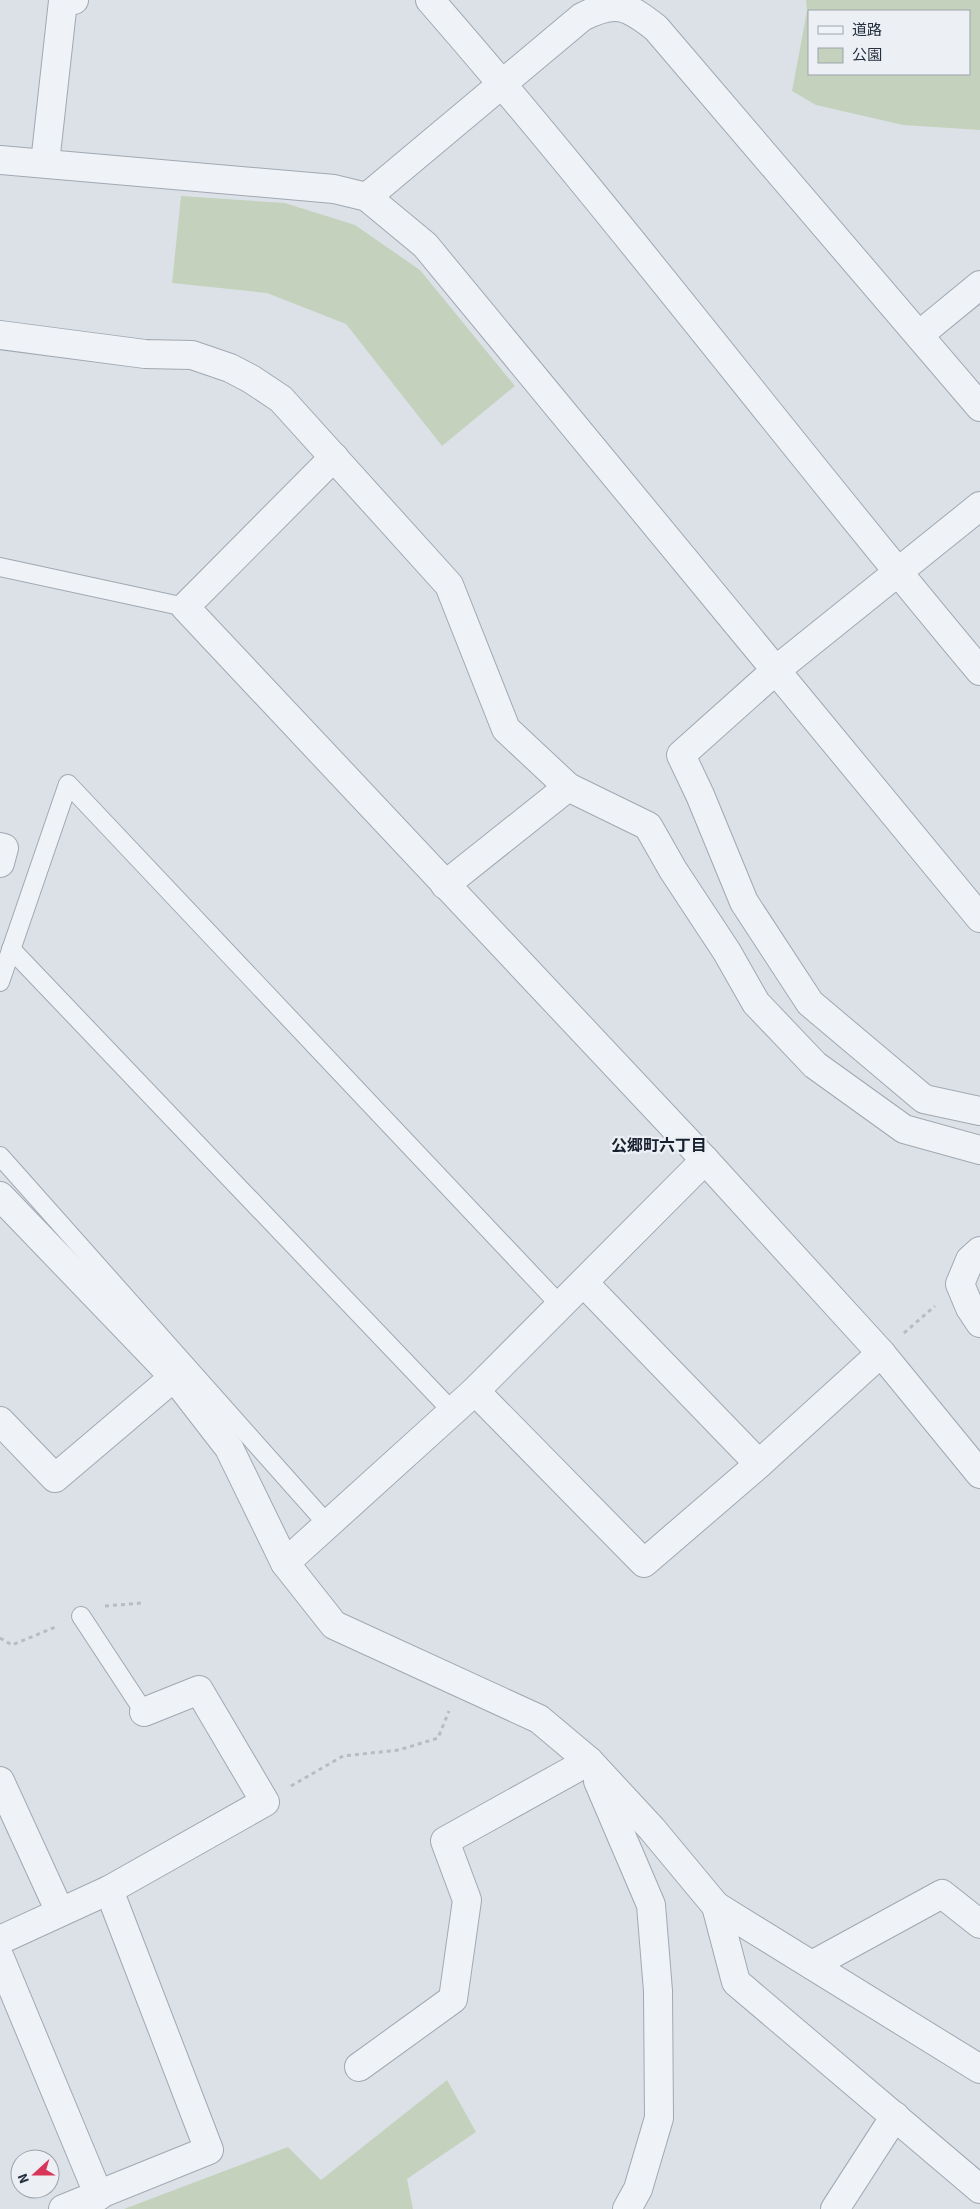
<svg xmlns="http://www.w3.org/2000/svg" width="980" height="2209" font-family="'Source Sans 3','Noto Sans JP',sans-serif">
<rect width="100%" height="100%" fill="#dce1e8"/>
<g fill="#c4d2bd" fill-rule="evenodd">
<path d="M806 0H980V130L903 125 816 105 792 91 807 11ZM809 11H969V74H809Z"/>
<polygon points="181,196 285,203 355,225 420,270 515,386 442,446 346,324 267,293 172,283"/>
<polygon points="447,2080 476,2132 407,2179 413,2209 124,2209 288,2147 321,2180"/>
</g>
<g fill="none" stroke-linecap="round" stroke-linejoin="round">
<defs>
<g id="service">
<polyline points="0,567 185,607"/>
<polyline points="11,949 452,1411"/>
<polyline points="0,982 68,784 561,1306"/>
<polyline points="0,1156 328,1525"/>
<polyline points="81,1616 144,1712"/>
</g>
<g id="minor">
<path d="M430 0C620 218 794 450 980 671"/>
<polyline points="45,163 63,1 74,0"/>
<polyline points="0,335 145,354 192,355 230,368 251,379 281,399 449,585 506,729 568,787 648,826 673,870 727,952 756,1003 815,1065 904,1129 980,1150"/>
<polyline points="919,335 980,285"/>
<polyline points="334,457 185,607 705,1160 881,1353 980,1474"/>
<polyline points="980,506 776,670 681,755 700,795 744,902 810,1003 924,1099 980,1111"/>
<polyline points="0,847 4,848 0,863"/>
<polyline points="445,885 568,787"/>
<polyline points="0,1196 174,1377 229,1448 285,1563 334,1625 539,1719 589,1761 652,1829 716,1906 736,1982 980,2189"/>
<polyline points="584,1283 759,1464"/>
<polyline points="475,1391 644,1563 759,1464 881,1353"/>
<polyline points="0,1421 55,1478 174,1377"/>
<polyline points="285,1563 475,1391 705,1160"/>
<polyline points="0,1781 60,1912"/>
<polyline points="598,1781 651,1905 658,1991 659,2118 638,2189 627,2209"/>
<polyline points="716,1906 980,2069"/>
<polyline points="0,1940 109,1890 265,1802 199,1690 144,1712"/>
<polyline points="0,1958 99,2196"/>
<polyline points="812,1965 942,1894 980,1924"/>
<polyline points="359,2067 453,1999 467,1900 445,1841 589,1761"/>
<polyline points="63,2209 209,2150 109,1890"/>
<polyline points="835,2209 895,2116"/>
</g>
<g id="tertiary">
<polyline points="0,160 334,189 367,197 425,245 980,918"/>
<path d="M367 197 582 17C616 0 627 5 656 28L980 407"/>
<polyline points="980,1251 970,1260 960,1284 970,1308 980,1323"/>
</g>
</defs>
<use href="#service" stroke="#a1a8b2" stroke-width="20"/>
<use href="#minor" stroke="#a1a8b2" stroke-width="30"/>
<use href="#tertiary" stroke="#a1a8b2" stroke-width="30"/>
<g stroke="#b6bcc3" stroke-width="3" stroke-dasharray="4 4" stroke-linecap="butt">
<polyline points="904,1333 935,1306"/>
<polyline points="105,1606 142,1603"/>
<polyline points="0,1638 12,1645 58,1626"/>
<polyline points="291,1786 343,1756 399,1750 438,1738 449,1711"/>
</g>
<use href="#service" stroke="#eff2f6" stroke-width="18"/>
<use href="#minor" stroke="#eff2f6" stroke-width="28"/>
<use href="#tertiary" stroke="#eff2f6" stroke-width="28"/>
</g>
<g text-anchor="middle" stroke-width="4.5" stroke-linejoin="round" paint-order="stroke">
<g font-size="16" font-weight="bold" fill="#17212f" stroke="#ecf0f5">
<text x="659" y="1151">公郷町六丁目</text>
</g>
</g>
<rect x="808" y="10" width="162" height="65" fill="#ecf0f5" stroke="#9ca3ac"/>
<rect x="818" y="26" width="25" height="8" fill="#eff2f6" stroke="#9ca3ac"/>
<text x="852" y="35" font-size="15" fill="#25303f">道路</text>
<rect x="818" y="48" width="25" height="15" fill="#c4d2bd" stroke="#9ca3ac"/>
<text x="852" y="60" font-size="15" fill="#25303f">公園</text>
<g transform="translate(35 2174) rotate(249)"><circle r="24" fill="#ecf0f5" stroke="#9ca3ac"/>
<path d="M0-4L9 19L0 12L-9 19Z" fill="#d83659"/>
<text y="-8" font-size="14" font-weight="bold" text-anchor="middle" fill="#25303f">N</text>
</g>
</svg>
